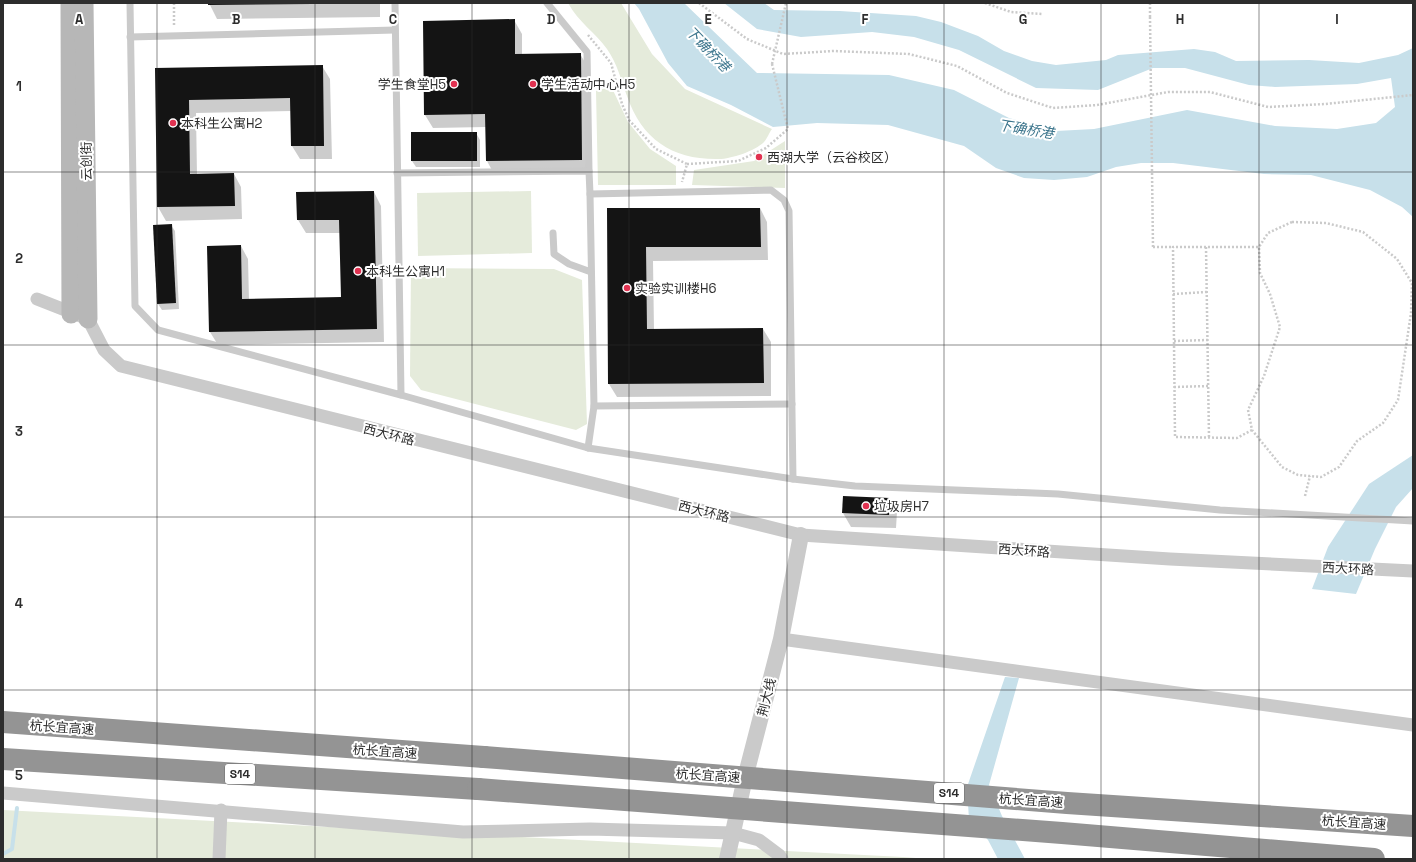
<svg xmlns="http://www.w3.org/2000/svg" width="1416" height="862" font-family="'Space Grotesk','Noto Sans SC',sans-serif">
<rect width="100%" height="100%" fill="#fff"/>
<g fill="#e5ebdb">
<path d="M568 3H621L652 54 685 89 772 129C769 133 767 139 764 142 755 151 731 159 719 159 673 160 642 140 627 96 621 80 617 63 607 49 595 32 579 23 568 3Z"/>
<polygon points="611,86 628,122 650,149 676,166 676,185 598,185 596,91"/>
<polygon points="785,141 785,188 692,185 694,170 754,161"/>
<polygon points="531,191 532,253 418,256 417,193"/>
<polygon points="411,268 554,269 582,280 587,424 576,430 421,390 410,376"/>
<polygon points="3,810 903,857 929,859 3,859"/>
</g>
<g fill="#c7e0ea">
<polygon points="634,3 684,3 757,73 889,75 954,90 1009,118 1056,131 1094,129 1187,110 1275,126 1337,129 1376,123 1395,107 1391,78 1357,84 1275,87 1249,85 1185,68 1153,68 1098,90 1036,88 959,50 914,37 872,32 801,37 757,29 724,3 764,3 774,10 840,11 916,16 941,22 978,36 1004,51 1032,61 1056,65 1106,60 1118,55 1194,49 1215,52 1236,61 1309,60 1359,63 1398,55 1413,48 1413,217 1402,207 1370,190 1311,175 1264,174 1173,163 1141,163 1116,167 1087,177 1054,180 1024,178 996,168 964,146 888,125 817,123 773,127 731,105 687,86 668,63 639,9"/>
<polygon points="1413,455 1413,488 1396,507 1375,549 1356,594 1312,589 1328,547 1369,484"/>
<polygon points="1005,677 1019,678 989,785 1002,816 1025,859 998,859 988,840 969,820 967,787"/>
</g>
<g fill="#0003">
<polygon points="209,3 380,3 380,17 217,19"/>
<polygon points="1051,3 1093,3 1093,4 1052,4"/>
<polygon points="514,20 522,34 522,55 580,54 588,67 589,173 494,174 487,161 486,127 433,128 425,115"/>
<polygon points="322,66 330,79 332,159 300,159 292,146 292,111 196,113 197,175 234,174 241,187 242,219 166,221 158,207 156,69"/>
<polygon points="476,133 480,140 480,167 416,167 412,161"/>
<polygon points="374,192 381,206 384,342 218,345 210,332 241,246 248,259 249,300 342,298 341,233 306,233 298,220 297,193"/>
<polygon points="760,208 767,222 768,260 653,261 654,330 763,329 771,342 771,396 617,397 609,384 608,209"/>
<polygon points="171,225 175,231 179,309 162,310 158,304"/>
<polygon points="844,497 889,499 897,512 896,528 851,527 843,513"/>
</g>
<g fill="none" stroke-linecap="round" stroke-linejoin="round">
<polyline stroke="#c7e0ea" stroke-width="4" points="3,854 12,849 17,808"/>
</g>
<g fill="#141414">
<polygon points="208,3 312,3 312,4 208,5"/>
<polygon points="515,19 515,54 581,53 582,160 486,161 485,114 424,115 423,21"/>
<polygon points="323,65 324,146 291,146 290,98 189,100 190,174 234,173 235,206 157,207 155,68"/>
<rect x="411" y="132" width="66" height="29"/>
<polygon points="374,191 377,329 209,332 207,246 241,245 242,299 341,297 339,220 297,220 296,192"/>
<polygon points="607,208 760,208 761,247 646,247 647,329 763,328 764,383 608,384"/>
<polygon points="172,224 176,303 157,304 153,225"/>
<polygon points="843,496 890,498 889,515 842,513"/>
</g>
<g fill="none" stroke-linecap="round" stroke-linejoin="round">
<g stroke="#cacaca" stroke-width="2.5" stroke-dasharray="2 2" stroke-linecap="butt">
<polyline points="174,3 174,27"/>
<polyline points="699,3 747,39 783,54 834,51 909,54 957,66 1007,93 1053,108 1097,105 1168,92 1210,92 1268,107 1325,104 1413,95"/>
<polyline points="985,3 1011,12 1042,14"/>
<polyline points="1150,3 1150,17"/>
<polyline points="588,35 611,63 622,104 629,120 656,149 687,164 682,182"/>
<polyline points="687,164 738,161 766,148 788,129 772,64"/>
<polygon points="1292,222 1326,223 1363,232 1397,259 1412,283 1411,313 1398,400 1383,423 1357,441 1339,467 1321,477 1298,475 1282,467 1252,430 1248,410 1264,376 1280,327 1270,294 1260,273 1259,247 1268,233"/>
<polyline points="1153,247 1173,247"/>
<polyline points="1206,247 1209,438"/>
<polyline points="1173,294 1207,292"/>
<polyline points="1174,341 1208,340"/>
<polyline points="1174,387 1209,386"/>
<polyline points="1252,430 1237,438 1175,437 1173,247 1259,247"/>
<polyline points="1305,496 1310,476"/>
</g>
<g stroke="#cacaca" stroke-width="7">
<polyline points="130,3 135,306 158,330 401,395 395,3"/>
<polyline points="547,3 587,52 589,171"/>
<polyline points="130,37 395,30"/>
<polyline points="397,173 589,171 590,194 771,190 784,200 789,211 793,479"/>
<polyline points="553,233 554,254 569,264 591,272"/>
<polyline points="401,395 588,448 793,479 855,486 1058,494 1220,510 1413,521"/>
<polyline points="594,406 792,404"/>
<polyline points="588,448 594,406 590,194"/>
</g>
<g stroke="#cacaca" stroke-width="13">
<polyline points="37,299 88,319 104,350 121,366 801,535 1170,559 1413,571"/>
<polyline points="781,639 1413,725"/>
<polyline points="3,793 463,832 590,829 733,833 759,840 779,855 782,859"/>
<polyline points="219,859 221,810"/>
</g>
<polyline stroke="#cacaca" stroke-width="16" points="727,859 745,778 781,639 801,535"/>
<g stroke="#b7b7b7" stroke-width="19">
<polyline points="70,3 71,314"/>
<polyline points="84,3 88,319"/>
</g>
<g stroke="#949494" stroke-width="22">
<polyline points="3,722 484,757"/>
<polyline points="3,759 478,789"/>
</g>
<g stroke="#cacaca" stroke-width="2.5" stroke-dasharray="2 2" stroke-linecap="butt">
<polyline points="1150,17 1153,247"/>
<polyline points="772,64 786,3"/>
</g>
<g stroke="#949494" stroke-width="22">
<polyline points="484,757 1067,803 1413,826"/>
<polyline points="478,789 1062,833 1374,859"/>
</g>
</g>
<path fill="none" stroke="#2d2d2d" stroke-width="1" stroke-opacity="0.55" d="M157 3V859M315 3V859M472 3V859M629 3V859M787 3V859M944 3V859M1101 3V859M1259 3V859M3 172H1413M3 345H1413M3 517H1413M3 690H1413"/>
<g fill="#e13251" stroke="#fff" stroke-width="1.5">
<circle cx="454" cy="84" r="4"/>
<circle cx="533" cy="84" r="4"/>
<circle cx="173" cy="123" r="4"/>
<circle cx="759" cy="157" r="4"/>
<circle cx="358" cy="271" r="4"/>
<circle cx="627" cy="288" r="4"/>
<circle cx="866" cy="506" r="4"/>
</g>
<g text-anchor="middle" stroke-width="4" stroke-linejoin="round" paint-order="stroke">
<g fill="#fff" stroke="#6c6c6c" stroke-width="1">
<rect x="225" y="764" width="30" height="20" rx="3"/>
<rect x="934" y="783" width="30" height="20" rx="3"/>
</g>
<g font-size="12" font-weight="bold" fill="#2d2d2d">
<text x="240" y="778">S14</text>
<text x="949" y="797">S14</text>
</g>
<g font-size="13" fill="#2d2d2d" stroke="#fff" text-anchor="start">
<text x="446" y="89" text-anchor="end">学生食堂H5</text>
<text x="541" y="89">学生活动中心H5</text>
<text x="181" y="128">本科生公寓H2</text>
<text x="767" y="162">西湖大学（云谷校区）</text>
<text x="366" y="276">本科生公寓H1</text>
<text x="635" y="293">实验实训楼H6</text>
<text x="874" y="511">垃圾房H7</text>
</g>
<g font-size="13" fill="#2d2d2d" stroke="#fff">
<text transform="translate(86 161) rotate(-91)" y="5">云创街</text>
<text transform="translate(389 434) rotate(14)" y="5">西大环路</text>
<text transform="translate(704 511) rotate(14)" y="5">西大环路</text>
<text transform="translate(1024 550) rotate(4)" y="5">西大环路</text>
<text transform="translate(1348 568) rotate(3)" y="5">西大环路</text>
<text transform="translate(766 697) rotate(-76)" y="5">荆大线</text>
<text transform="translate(62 727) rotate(4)" y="5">杭长宜高速</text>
<text transform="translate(385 751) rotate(4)" y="5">杭长宜高速</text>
<text transform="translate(708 775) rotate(4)" y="5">杭长宜高速</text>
<text transform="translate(1031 800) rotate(4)" y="5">杭长宜高速</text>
<text transform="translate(1354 822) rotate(4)" y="5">杭长宜高速</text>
</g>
<g font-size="14" font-style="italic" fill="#3d768d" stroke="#fff">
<text transform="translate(708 49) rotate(46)" y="5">下确桥港</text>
<text transform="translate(1026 129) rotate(9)" y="5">下确桥港</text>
</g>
</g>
<g font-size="13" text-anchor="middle" font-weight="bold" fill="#2d2d2d" stroke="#fff" stroke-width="4" stroke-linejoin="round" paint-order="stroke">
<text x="79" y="24">A</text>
<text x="236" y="24">B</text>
<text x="393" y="24">C</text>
<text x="551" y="24">D</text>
<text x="708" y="24">E</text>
<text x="865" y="24">F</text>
<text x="1023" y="24">G</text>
<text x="1180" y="24">H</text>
<text x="1337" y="24">I</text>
<text x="19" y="91">1</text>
<text x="19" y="263">2</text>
<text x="19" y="436">3</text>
<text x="19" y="608">4</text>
<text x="19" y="780">5</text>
</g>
<rect width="1416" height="862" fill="none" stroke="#2d2d2d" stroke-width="8"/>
</svg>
